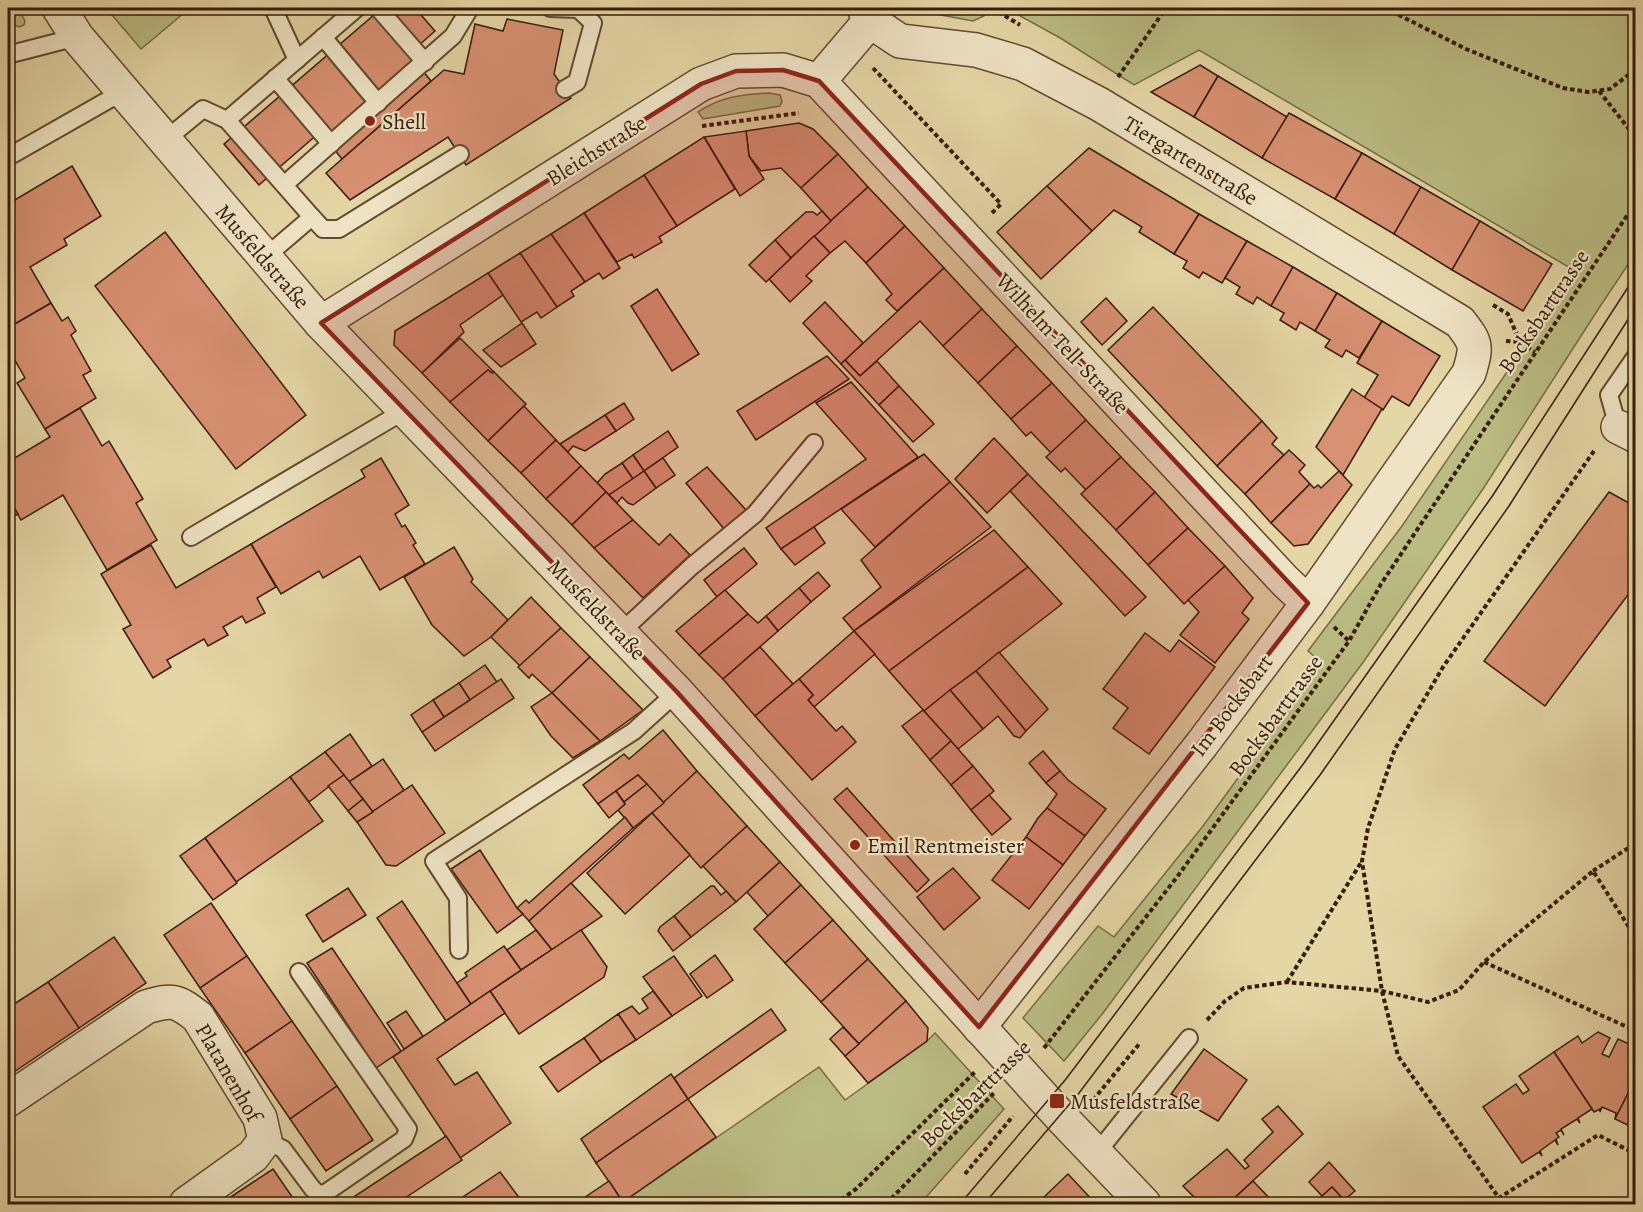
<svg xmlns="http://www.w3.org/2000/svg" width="1643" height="1212" font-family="Alegreya,serif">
<rect width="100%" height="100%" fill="#e5d6a6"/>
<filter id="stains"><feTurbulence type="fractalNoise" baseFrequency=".00333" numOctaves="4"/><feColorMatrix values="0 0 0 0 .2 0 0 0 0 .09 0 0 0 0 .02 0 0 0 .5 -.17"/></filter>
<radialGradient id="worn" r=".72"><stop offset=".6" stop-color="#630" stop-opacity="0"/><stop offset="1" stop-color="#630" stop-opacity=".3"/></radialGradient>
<g fill="#babc83" stroke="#786c45" stroke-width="1.5">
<path d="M8 8H18L25 21 24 25 19 27C9 22 7 19 8 8Z"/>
<polygon points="106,8 190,8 141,49"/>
<polygon points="915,8 984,8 989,10 984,16 973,21 919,11"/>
<polygon points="1006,8 1635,8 1635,254 1597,311 1483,489 1364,661 1103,1013 1064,1061 1023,1018 1098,926 1114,937 1203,826 1322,663 1308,651 1402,526 1539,325 1572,269 1199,50 1134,85 1062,39"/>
<path d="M769 93 780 95 782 101 780 106 703 119 698 112C720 97 743 94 769 93Z"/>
<polygon points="935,1033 1004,1109 920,1204 625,1204 623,1202 819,1067 845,1100 927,1041"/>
</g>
<g fill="#d89172" stroke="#371c07" stroke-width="1.5">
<polygon points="382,8 415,8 435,31 409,54 431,81 342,159 320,132 259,185 224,144"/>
<polygon points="507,19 563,30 554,74 571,98 466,165 448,137 350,200 326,173 444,70 464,74 475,24 503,31"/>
<polygon points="1200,65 1218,76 1194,117 1151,92"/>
<polygon points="1218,76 1287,117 1262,158 1194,117"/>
<polygon points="1289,113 1362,153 1335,199 1262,158"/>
<polygon points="799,123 813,129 838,154 801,188 781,168 761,171 749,156 746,131"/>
<polygon points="746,131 749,156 764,179 740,196 704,137"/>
<polygon points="704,137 735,189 677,226 644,175"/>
<polygon points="1089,148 1199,214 1174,254 1139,232 1142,227 1114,210 1092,231 1047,186"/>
<polygon points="1362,153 1421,187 1394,234 1335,199"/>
<polygon points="838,154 868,187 831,221 801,188"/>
<polygon points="72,166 101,216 64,239 67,245 30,267 51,303 8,328 8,204"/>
<polygon points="644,175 677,226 659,237 662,242 634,258 632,254 617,262 584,213"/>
<polygon points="1047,186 1092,231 1041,279 997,232"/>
<polygon points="868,187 905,226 866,263 845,241 830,253 814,236"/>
<polygon points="1421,187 1480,221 1452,270 1394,234"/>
<polygon points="822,211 831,221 791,258 775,240 806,212 813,212 817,215"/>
<polygon points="584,213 620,268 603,279 599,273 585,282 551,234"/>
<polygon points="1199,214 1247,241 1222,283 1203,272 1199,278 1183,268 1187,261 1174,254"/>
<polygon points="1480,221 1552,264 1523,311 1452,270"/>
<polygon points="905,226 944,268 897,311 886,300 892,294 866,263"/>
<polygon points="165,232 306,415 236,469 95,286"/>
<polygon points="551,234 585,282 571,291 574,296 557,307 520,253"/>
<polygon points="814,236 830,253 806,276 812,281 790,302 769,279"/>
<polygon points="775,240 791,258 766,282 749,265"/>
<polygon points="1247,241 1293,267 1271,306 1257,297 1253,304 1236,294 1240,287 1225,278"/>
<polygon points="520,253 557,307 541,318 537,312 521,322 488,273"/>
<polygon points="1293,267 1337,293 1315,331 1300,322 1296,330 1280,320 1284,313 1271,306"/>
<polygon points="944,268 982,309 943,346 920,321 860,376 845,360"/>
<polygon points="488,273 503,295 460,325 464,332 422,373 394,345 395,331"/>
<polygon points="657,289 699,354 672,371 631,306"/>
<polygon points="1337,293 1382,321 1359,358 1346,350 1342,357 1325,347 1330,340 1315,331"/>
<polygon points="1106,298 1127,321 1102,345 1081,322"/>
<polygon points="825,302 863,343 841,364 803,323"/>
<polygon points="51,303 62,321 68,317 76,331 71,335 91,371 83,375 96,398 45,429 17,383 25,378 8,348 8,328"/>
<polygon points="1153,307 1262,421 1217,466 1108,350"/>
<polygon points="982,309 1017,346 978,383 943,346"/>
<polygon points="1382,321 1440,356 1409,406 1392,396 1383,410 1364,398 1378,375 1357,363"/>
<polygon points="522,323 536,344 501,367 483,350"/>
<polygon points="460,338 494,372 492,373 488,370 450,402 422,373"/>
<polygon points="1017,346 1052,383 1011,419 978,383"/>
<polygon points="827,356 849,379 756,440 737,411"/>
<polygon points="845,360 860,376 877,361 899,386 879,405 841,364"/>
<polygon points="488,370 492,373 494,372 526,404 488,441 450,402"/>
<polygon points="851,382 918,457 781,549 766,528 866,459 816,403"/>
<polygon points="1052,383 1086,420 1051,453 1031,432 1026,436 1011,419"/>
<polygon points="899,386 934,424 913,442 879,405"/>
<polygon points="1352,389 1382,409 1343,475 1316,447"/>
<polygon points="624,403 634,419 616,431 605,415"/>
<polygon points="524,406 556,440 521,473 488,441"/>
<polygon points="80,408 102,446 109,441 143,499 136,503 157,540 107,570 63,495 21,520 8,497 8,462 50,437 45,429"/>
<polygon points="605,415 616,431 585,451 573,446 568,452 560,444"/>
<polygon points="1086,420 1121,457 1086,490 1065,468 1061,472 1046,457"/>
<polygon points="1262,421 1277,438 1272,444 1284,455 1245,494 1217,466"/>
<polygon points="668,431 678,447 644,471 633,455"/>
<polygon points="994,438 1028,474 987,513 955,479"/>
<polygon points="556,440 581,466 546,499 521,473"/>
<polygon points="1289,450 1305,465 1299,472 1310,484 1271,523 1245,494"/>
<polygon points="924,454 950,482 875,547 841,509"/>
<polygon points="633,455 644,471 633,479 622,463"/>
<polygon points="1121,457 1155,492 1116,530 1081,494"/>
<polygon points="381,458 409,505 395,514 402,527 405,525 416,543 413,545 425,564 380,590 360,556 323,578 319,571 281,594 251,544 365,477 361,470"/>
<polygon points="663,458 675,475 656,488 644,471"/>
<polygon points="622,463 633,479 609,495 597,483 605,474"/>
<polygon points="581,466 606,492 572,525 546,499"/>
<polygon points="707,467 746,510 724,529 686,483"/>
<polygon points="644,471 656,488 633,505 628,503 622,497 617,503 609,495"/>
<polygon points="1339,471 1352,485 1308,544 1294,546 1271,523 1310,484 1314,488 1318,485 1321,488"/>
<polygon points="1028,474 1146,597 1125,616 1010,491"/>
<polygon points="950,482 991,527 854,631 843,618 881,587 861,560"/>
<polygon points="606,492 633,520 594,548 572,525"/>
<polygon points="1155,492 1188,528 1148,565 1116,530"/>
<polygon points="1609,492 1636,507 1636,584 1545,706 1484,661"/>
<polygon points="8,497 18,514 8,520"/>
<polygon points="633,520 659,545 670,534 690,555 643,598 594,548"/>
<polygon points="814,527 825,543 795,565 781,549"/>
<polygon points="1188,528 1225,566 1184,604 1148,565"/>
<polygon points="994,530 1028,567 889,671 854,631"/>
<polygon points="251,544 276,587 257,598 265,613 246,623 242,616 223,627 228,635 208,646 204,639 167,660 171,667 153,678 123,629 131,625 101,574 151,545 176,588"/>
<polygon points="454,547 473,579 471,582 508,620 491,637 464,656 432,625 404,577"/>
<polygon points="744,548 757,564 717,597 704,580"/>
<polygon points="1225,566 1253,598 1242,613 1249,619 1215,663 1180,635 1199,612 1188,600"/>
<polygon points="1028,567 1062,604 924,711 889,671"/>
<polygon points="818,572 830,586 811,602 799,588"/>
<polygon points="799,588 811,602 778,631 766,616"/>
<polygon points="725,590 748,614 699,655 676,631"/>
<polygon points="531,597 561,628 520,666 491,637"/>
<polygon points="748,614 758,623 766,616 778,631 723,679 699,655"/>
<polygon points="561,628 590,657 552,693 532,674 529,678 518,667"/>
<polygon points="854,631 875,654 814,707 808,700 813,695 799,679"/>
<polygon points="1145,633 1170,652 1179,640 1215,667 1149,754 1113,728 1128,708 1103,689"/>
<polygon points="760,647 793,684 755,716 723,679"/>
<polygon points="999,652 1048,709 1026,731 976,671"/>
<polygon points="590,657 643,710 600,741 552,693"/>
<polygon points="485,665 497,682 470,700 459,683"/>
<polygon points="976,671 1026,731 1020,738 1014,736 998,716 983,729 950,690"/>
<polygon points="501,679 514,698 435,751 422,732"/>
<polygon points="799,679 813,695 808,700 836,731 842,726 856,742 812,780 755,716"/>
<polygon points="459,683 470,700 444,717 433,700"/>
<polygon points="950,690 983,729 958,749 924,711"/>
<polygon points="552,693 600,741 573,758 551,736 531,707"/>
<polygon points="433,700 444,717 422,732 411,715"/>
<polygon points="923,710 951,741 930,760 902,726"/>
<polygon points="663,730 697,771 664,803 638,775 598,804 583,785 624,754 629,759"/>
<polygon points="350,734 372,766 349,782 325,752"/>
<polygon points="951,741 973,766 951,785 930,760"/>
<polygon points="1043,751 1060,771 1046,783 1029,763"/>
<polygon points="325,752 344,775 309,802 290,777"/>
<polygon points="383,759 404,790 373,812 349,782"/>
<polygon points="973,766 994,791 971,810 951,785"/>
<polygon points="697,771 747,826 701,868 652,813"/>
<polygon points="1060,771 1068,780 1106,809 1085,836 1047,808 1057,794 1046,783"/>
<polygon points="344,775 363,799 348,811 328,786"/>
<polygon points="638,775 647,784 624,802 616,791"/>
<polygon points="290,777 323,821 236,882 205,838"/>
<polygon points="647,784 664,803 633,828 618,810 625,804 624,802"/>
<polygon points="412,785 445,833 396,866 386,865 357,822"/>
<polygon points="847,788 929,880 917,892 834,799"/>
<polygon points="616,791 625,804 609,818 598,804"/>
<polygon points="989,795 1011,819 992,835 971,810"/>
<polygon points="363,799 373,812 357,822 348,811"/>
<polygon points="1047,808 1085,836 1063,865 1026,837 1038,818"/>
<polygon points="652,813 690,855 625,914 587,873"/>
<polygon points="625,817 633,828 529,921 517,908 526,900 529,903"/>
<polygon points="747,826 780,862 736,902 703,866"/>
<polygon points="1026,837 1063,865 1029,909 992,880"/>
<polygon points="205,838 237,883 213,900 180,856"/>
<polygon points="480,850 517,908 523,914 497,933 451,869"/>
<polygon points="780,862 801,885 768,916 747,892"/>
<polygon points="953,868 980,898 944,930 917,897"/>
<polygon points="571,883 602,916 552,950 529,921"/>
<polygon points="801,885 833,920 785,963 754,929"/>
<polygon points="711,886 714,886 721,895 726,891 736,902 691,937 674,916"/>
<polygon points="348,888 366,915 323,942 306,915"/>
<polygon points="1636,891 1636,904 1629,895"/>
<polygon points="402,901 471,1004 446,1021 377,918"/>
<polygon points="211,903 247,956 200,988 164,935"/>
<polygon points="674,916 691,937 673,951 658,931 660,927"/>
<polygon points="833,920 868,959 821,1002 785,963"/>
<polygon points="536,930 552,950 521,970 507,950"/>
<polygon points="581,930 607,967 604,977 519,1034 490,991"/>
<polygon points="114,937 146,983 79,1028 48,982"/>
<polygon points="504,946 521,970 471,1004 457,983 467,976 465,973"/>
<polygon points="332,948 401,1051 376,1068 307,963"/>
<polygon points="715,955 733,980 707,998 690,974"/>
<polygon points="247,956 292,1021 245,1053 200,988"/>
<polygon points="674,956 702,996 672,1016 643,977"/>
<polygon points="868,959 906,1001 859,1044 821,1002"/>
<polygon points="48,982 79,1028 14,1072 8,1062 8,1008"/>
<polygon points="490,991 505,1013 437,1059 455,1085 477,1072 511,1123 460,1158 393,1057"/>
<polygon points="653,991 672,1016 636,1040 618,1014 632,1006 639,1014 648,1008 642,999"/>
<polygon points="906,1001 928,1028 927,1041 868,1083 845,1056"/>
<polygon points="771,1009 786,1030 688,1099 674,1078"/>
<polygon points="406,1011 423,1036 404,1049 387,1023"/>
<polygon points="618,1014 636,1040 601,1062 584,1038"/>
<polygon points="292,1021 337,1086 290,1119 245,1053"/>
<polygon points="843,1027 859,1044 845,1056 830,1039"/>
<polygon points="1598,1032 1610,1038 1602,1054 1609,1057 1618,1039 1636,1047 1636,1078 1615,1119 1616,1113 1602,1107 1600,1112 1600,1109 1594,1112 1554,1052 1578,1036 1582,1043"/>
<polygon points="584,1038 601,1062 558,1092 540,1067"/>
<polygon points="1204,1049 1247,1080 1218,1121 1171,1094"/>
<polygon points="1554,1052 1592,1109 1578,1118 1580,1123 1577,1119 1561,1129 1564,1135 1561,1130 1556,1133 1559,1137 1556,1139 1558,1145 1555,1140 1540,1151 1542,1156 1539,1152 1522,1163 1483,1107 1516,1084 1523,1094 1529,1090 1519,1076"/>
<polygon points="8,1062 14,1072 8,1076"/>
<polygon points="671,1074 688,1099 596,1163 581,1139"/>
<polygon points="1636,1078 1636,1129 1615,1119"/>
<polygon points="337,1086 373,1140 326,1171 290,1119"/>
<polygon points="688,1099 716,1137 623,1202 596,1163"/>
<polygon points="1278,1106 1303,1134 1228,1204 1201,1204 1183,1186 1227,1149 1245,1169 1249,1166 1244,1160 1273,1132 1262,1119"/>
<polygon points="446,1136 462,1160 396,1204 343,1204"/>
<polygon points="1329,1162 1355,1191 1344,1200 1332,1187 1322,1196 1309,1182"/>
<polygon points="273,1169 297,1204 220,1204"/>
<polygon points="500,1172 524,1204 456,1204 454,1203"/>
<polygon points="1068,1174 1096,1204 1035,1204 1044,1197"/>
<polygon points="609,1181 624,1204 575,1204"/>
<polygon points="1253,1181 1275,1204 1228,1204"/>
<polygon points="1332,1187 1344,1200 1340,1204 1313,1204"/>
</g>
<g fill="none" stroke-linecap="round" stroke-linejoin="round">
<defs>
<g id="lane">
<polyline points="273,8 297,60"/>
<polyline points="378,8 425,62"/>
<polyline points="550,8 578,9 593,23 577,82 565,89"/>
<polyline points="323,37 378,103"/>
<polyline points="15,53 77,37"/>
<polyline points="275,78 331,144"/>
<polyline points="227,120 357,8"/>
<polyline points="164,141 203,109 227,120 312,217 264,258"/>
<polyline points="8,157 124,91"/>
<polyline points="285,184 453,36 470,8"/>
<polyline points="312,217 323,229 339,229 460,154"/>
<polyline points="1618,427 1609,395 1636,356"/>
<polyline points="191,537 404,411"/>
<polyline points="621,632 692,566 755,514 814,443"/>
<polyline points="459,950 458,898 434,861 634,731 677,692"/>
<polyline points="265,1140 283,1149 312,1188 317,1193 324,1194 404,1139 408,1129 299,972"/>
<polyline points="1096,1154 1189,1038"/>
</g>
<g id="street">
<polyline points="59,8 77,37 321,323 677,692 1060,1116 1144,1204"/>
<path d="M864 8 870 21 900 41 976 50 1023 64 1099 104 1460 322C1477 344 1477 346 1469 373L1308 603 1202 744 979 1027"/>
<polyline points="819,81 870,21"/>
<polyline points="321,323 701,84 736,71 783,70 819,81 1284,580 1308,603"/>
<polyline points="1618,427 1636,436"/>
<path d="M8 1100 146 1007C173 999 176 1000 198 1017L260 1118 265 1140 253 1156 186 1204"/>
</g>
</defs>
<use href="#lane" stroke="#624a2f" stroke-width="20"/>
<use href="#street" stroke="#624a2f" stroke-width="36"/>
<g stroke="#371c07" stroke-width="4" stroke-dasharray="4.5 3" stroke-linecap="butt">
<polyline points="992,8 1020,25"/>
<polyline points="1385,8 1466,49 1563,88 1588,92 1610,89 1636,69"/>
<polyline points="873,68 1001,204 990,215"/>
<polyline points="1118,77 1166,8"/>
<polyline points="1599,91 1636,138"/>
<polyline points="702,126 799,113"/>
<polyline points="1493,305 1508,314 1520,342"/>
<polyline points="1506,341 1520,342 1535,352"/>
<polyline points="1594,451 1443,667 1395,749 1368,828 1362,861 1382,991 1398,1056 1499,1198 1598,1135 1636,1154"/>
<polyline points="1334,627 1349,641"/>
<polyline points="1593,871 1636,843"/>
<polyline points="1484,962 1636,1031"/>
<polyline points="1287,982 1362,861"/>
<polyline points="1207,1020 1225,1001 1244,988 1287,982 1382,991 1428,1002 1459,990 1484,962 1593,871 1636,938"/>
<polyline points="1044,1048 1177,877 1349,641 1381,584 1636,202"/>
<polyline points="1093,1100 1140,1043"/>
<polyline points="965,1174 1013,1116"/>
<polyline points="1499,1198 1503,1204"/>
<polyline points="835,1204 856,1189 975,1072"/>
<polyline points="886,1204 994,1093"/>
</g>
<use href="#lane" stroke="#eee4c5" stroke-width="16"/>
<use href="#street" stroke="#eee4c5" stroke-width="33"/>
<g stroke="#371c07" stroke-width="1.5">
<polyline points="960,1204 1066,1079 1304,763 1493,495 1636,275"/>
<polyline points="984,1204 1079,1093 1320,775 1509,506 1636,307"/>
</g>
</g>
<path fill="#8f2418" fill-opacity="0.2" stroke="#8f2418" stroke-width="4.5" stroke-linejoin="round" d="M783 70 819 81 1308 603 979 1027 677 692 321 323 701 84 736 71Z"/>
<g fill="#8f2418" stroke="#eee4c5" stroke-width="2">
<circle cx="370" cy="121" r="6"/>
<circle cx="855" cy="845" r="6"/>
<rect x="1049" y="1093" width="16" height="16" rx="3"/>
</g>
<g text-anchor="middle" stroke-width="4.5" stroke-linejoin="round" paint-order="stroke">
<g font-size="22" fill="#371c07" stroke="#eee4c5" text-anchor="start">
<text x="382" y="129">Shell</text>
<text x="867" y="853">Emil Rentmeister</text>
<text x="1070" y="1109">Musfeldstraße</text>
</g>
<g font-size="22" fill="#371c07" stroke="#eee4c5">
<text transform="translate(596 150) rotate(-32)" y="8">Bleichstraße</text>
<text transform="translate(1191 160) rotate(31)" y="8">Tiergartenstraße</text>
<text transform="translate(263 256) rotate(49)" y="8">Musfeldstraße</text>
<text transform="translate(1543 311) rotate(-56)" y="8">Bocksbarttrasse</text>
<text transform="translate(1063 343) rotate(47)" y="8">Wilhelm-Tell-Straße</text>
<text transform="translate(597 609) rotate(46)" y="8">Musfeldstraße</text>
<text transform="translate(1231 705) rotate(-53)" y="8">Im Bocksbart</text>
<text transform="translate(1275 715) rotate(-54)" y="8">Bocksbarttrasse</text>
<text transform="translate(229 1072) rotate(60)" y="8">Platanenhof</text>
<text transform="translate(975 1093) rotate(-44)" y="8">Bocksbarttrasse</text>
</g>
</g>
<rect width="1643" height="1212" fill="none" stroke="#e5d6a6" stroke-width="30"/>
<rect x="9" y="9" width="1625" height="1194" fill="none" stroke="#371c07" stroke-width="3"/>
<rect x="15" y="15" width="1613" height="1182" fill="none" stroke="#371c07" stroke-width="1.5"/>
<rect width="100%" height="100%" filter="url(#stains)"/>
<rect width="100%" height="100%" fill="url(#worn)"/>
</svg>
